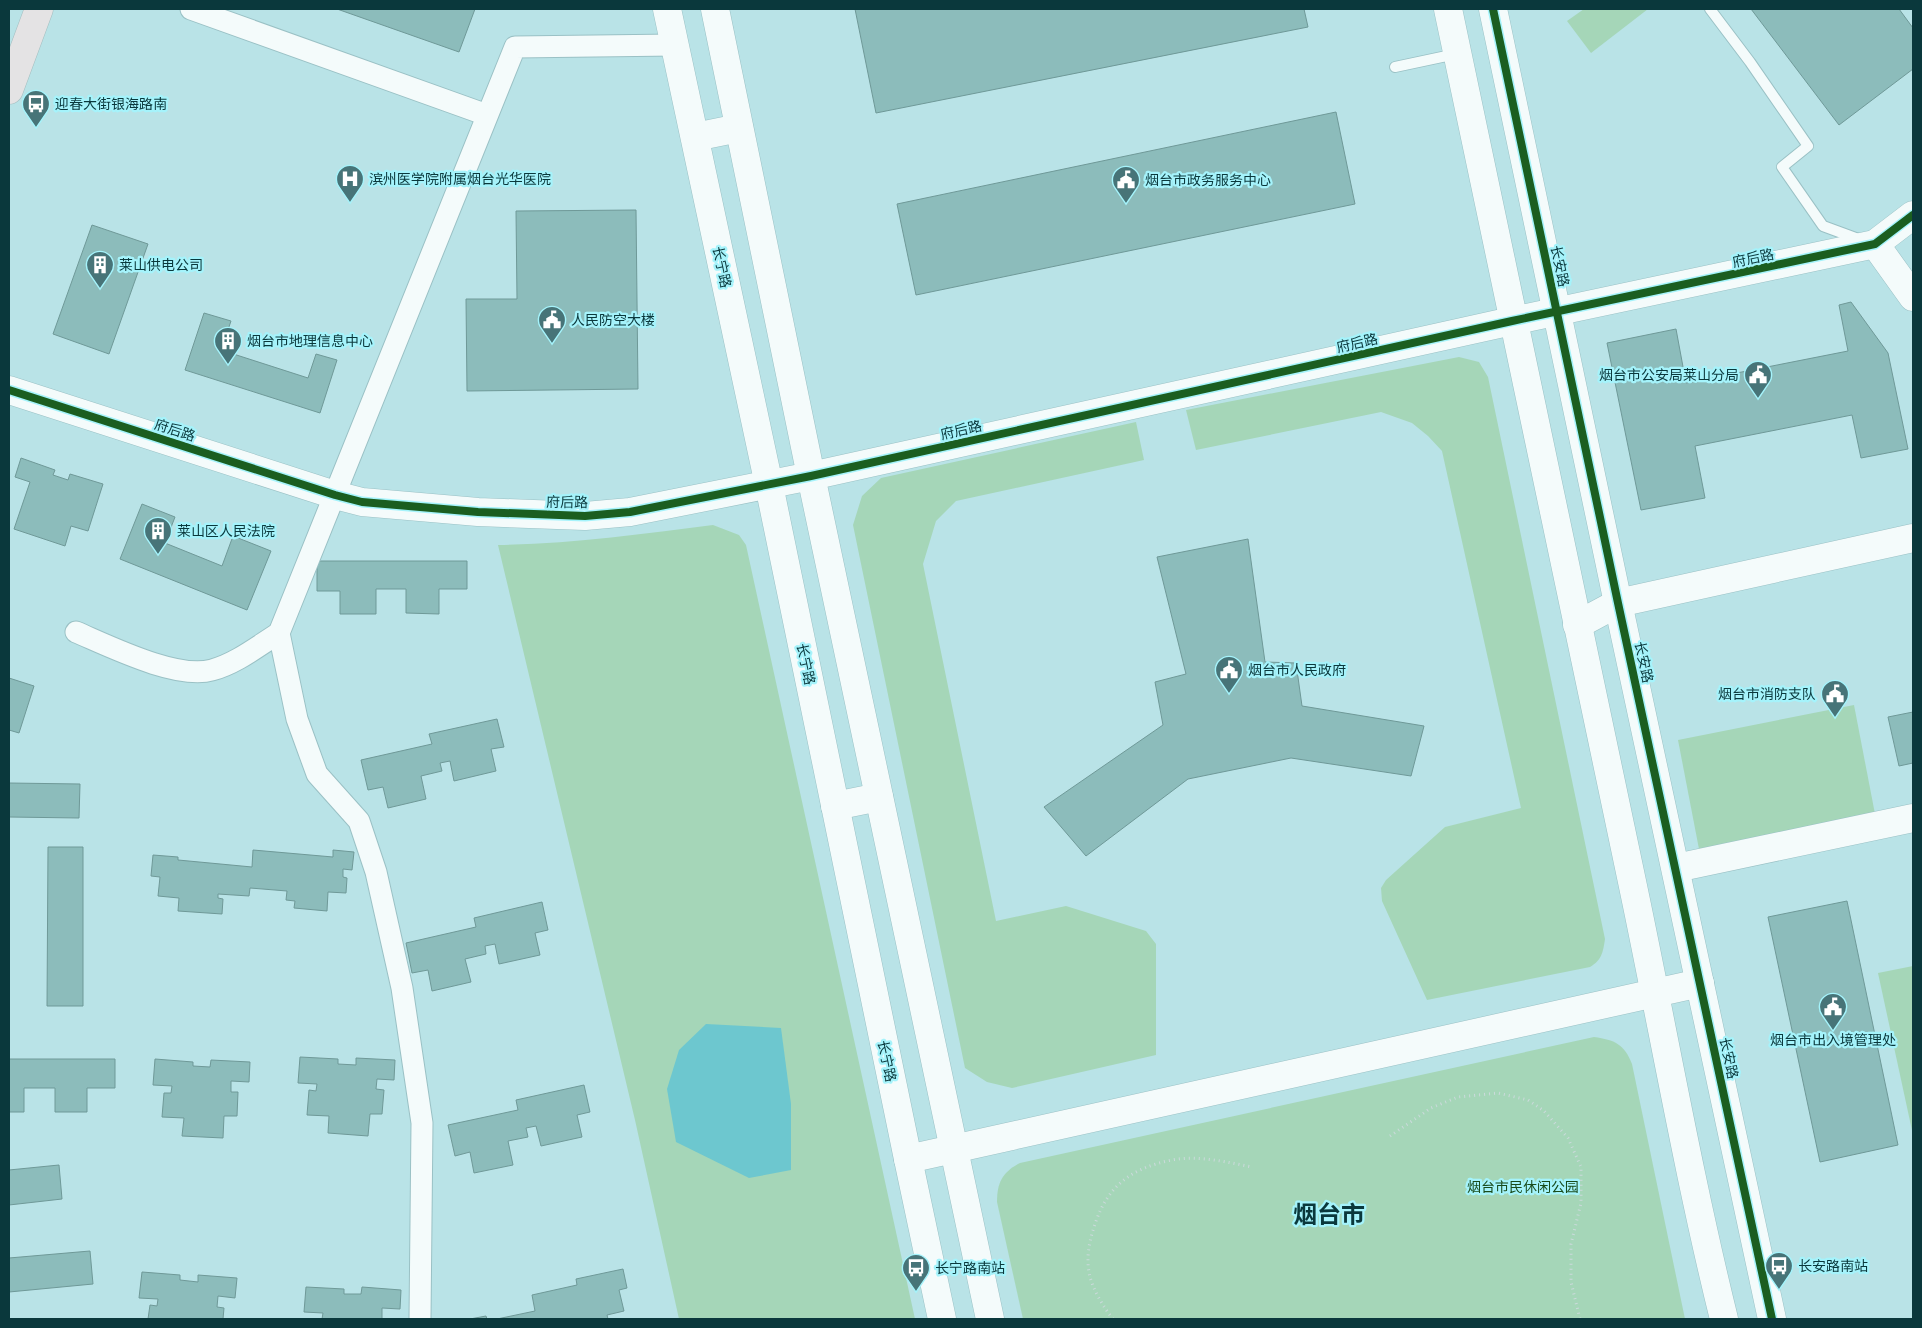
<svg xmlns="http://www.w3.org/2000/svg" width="1922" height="1328" font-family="'Nunito Sans','Noto Sans SC',sans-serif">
<rect width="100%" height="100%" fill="#b9e3e7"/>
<g fill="#a5d6b8">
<polygon points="1584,9 1648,9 1591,53 1567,21"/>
<path d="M1459 357 1479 362 1488 377 1605 939C1603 952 1602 960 1590 967L1427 1000 1382 901 1381 888 1386 880 1445 827 1521 808 1442 451 1428 436 1412 423 1381 412 1196 450 1186 410Z"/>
<polygon points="1136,422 1144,460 956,501 936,521 923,564 996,921 1066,906 1146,931 1156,944 1156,1055 1012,1088 987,1082 965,1068 853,525 862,496 881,478"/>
<path d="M713 525 739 535 746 545 915 1319H679L635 1120 498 545C571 544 642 534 713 525Z"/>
<polygon points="1854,705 1875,814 1699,849 1678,740"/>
<polygon points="1913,966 1913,1135 1878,973"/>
<path d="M1594 1037C1615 1040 1624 1044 1632 1064L1685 1319H1023L997 1202C997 1182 1003 1172 1020 1163Z"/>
</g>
<polygon fill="#6dc7cf" points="706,1024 781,1028 791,1104 791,1170 749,1178 676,1142 667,1089 679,1050"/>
<g fill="#8cbcbb" stroke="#6f9998">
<polygon points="337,9 475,9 459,52"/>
<polygon points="855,9 1304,9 1308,27 876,113"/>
<polygon points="1751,9 1899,9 1913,28 1913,69 1839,125"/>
<polygon points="1336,112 1355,204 916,295 897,204"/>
<polygon points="636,210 638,389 467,391 466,299 517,299 516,211"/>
<polygon points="92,225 148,244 109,354 53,334"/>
<polygon points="1851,302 1888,353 1908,449 1861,458 1852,415 1695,446 1705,498 1641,510 1607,343 1676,329 1686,383 1848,351 1839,305"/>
<polygon points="204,313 231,321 221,350 308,378 316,354 337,360 320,413 185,370"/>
<polygon points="21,458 55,470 53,475 68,480 70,474 103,484 88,531 71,526 65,546 14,529 30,482 15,477"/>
<polygon points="142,504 175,517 165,543 222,566 233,536 271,551 247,610 120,559"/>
<polygon points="1248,539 1265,662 1296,663 1302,706 1424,726 1411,776 1291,758 1188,779 1086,856 1044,807 1163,725 1155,682 1186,674 1157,557"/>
<polygon points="317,561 467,561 467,589 439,589 439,614 406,613 406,589 376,589 376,614 340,614 340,591 317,591"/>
<polygon points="9,678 34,686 19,733 9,730"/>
<polygon points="1913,712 1913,763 1899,766 1888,717"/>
<polygon points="497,719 504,747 491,749 496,771 454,781 450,761 440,763 442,771 421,776 426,799 388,808 383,787 368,790 361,760 432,744 429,734"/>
<polygon points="9,783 80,784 79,818 9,817"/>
<polygon points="48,847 83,847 83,1006 47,1006"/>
<polygon points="253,850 333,857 333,850 354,852 352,870 343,869 343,877 347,878 346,893 328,892 327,911 294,908 295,901 286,900 287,891 250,888 249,896 218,894 218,898 223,899 222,914 178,911 179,898 158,896 160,877 151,876 153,855 178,857 178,860 252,867"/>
<polygon points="1847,901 1898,1145 1820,1162 1768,917"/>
<polygon points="542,902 548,930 535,933 540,955 499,964 495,944 485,946 486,954 465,959 471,982 432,991 428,970 412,973 406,943 476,927 474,918"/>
<polygon points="300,1057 338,1059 338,1064 356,1065 356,1058 395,1060 394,1080 377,1079 376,1089 384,1090 382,1114 370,1114 368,1136 328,1133 329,1116 307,1115 309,1090 316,1091 317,1084 298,1083"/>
<polygon points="9,1059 115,1059 115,1088 87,1088 87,1112 55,1112 55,1088 24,1088 24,1112 9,1112"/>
<polygon points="155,1059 193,1062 193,1066 210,1067 211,1060 250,1062 249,1082 231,1081 231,1092 238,1092 237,1116 224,1116 223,1138 182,1136 184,1118 162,1117 164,1093 171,1093 172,1086 153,1085"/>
<polygon points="584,1085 590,1112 577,1115 582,1137 541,1146 536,1126 526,1128 528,1137 508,1141 513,1165 474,1173 470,1152 455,1156 448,1125 518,1110 516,1100"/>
<polygon points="59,1165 62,1199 9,1205 9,1170"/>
<polygon points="90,1251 93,1284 9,1292 9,1258"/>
<polygon points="623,1269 627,1288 619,1290 624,1311 607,1315 608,1319 497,1319 535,1311 532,1295 577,1285 576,1279"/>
<polygon points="142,1272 180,1275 180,1280 198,1282 198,1275 237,1278 235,1298 218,1296 217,1307 224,1308 223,1319 148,1319 150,1305 157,1306 158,1299 139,1298"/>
<polygon points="306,1287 344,1289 344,1294 361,1294 362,1287 401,1290 400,1309 382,1308 382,1319 388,1319 322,1319 323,1313 304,1312"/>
<polygon points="486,1316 487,1319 470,1319"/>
</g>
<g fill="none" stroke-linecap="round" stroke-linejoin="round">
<defs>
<g id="lane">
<polyline points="1710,9 1750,62 1808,146 1782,167 1823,226 1861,240"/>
<polyline points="1395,67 1456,54"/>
</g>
<g id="street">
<polyline points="191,9 487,115"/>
<path d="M76 632C109 646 177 680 212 670 237 663 258 646 279 633L515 47 675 45"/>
<polyline points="279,633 297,719 317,774 359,821 376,872 402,988 422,1123 420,1319"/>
</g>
<g id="secondary">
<polyline points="667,9 769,485 908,1159 942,1319"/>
<polyline points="715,9 811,476 990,1319"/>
<path d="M1448 9C1508 303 1571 597 1634 891 1664 1034 1689 1178 1724 1319"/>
<polyline points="1493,9 1618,603 1772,1319"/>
<polyline points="695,137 739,128"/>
<polyline points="1875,244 1913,297"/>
<polyline points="9,390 335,495 362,502 478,512 585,516 630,512 811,476 1512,321 1875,244 1913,215"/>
<polyline points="1577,625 1618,603 1913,538"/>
<polyline points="835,806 879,797"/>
<polyline points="1676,868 1913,818"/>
<polyline points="908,1159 1700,983"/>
</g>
<polyline id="primary" points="9,90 39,9"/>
</defs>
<use href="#lane" stroke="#9ac1c5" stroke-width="12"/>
<use href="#street" stroke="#9ac1c5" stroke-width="23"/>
<use href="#secondary" stroke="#9ac1c5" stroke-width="29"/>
<use href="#primary" stroke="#a4bec0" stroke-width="29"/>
<g stroke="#cbdadb" stroke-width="3" stroke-dasharray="1 4" stroke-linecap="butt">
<polyline points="1390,1136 1431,1108 1458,1097 1498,1093 1528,1100 1544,1111 1568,1138 1581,1167 1581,1203 1571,1244 1571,1282 1580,1319"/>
<path d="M1113 1319C1104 1308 1091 1287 1089 1272 1086 1255 1090 1239 1095 1224 1108 1185 1132 1168 1172 1160 1198 1155 1226 1162 1252 1167"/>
</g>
<use href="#lane" stroke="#f4fbfb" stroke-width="10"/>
<use href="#street" stroke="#f4fbfb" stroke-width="21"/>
<use href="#secondary" stroke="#f4fbfb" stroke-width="28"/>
<use href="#primary" stroke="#e4e3e4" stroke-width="28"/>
<defs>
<g id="cycleway">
<polyline points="1493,9 1618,603 1772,1319"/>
<polyline points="9,390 335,495 362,502 478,512 585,516 630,512 811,476 1512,321 1875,244 1913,215"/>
</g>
</defs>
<use href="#cycleway" stroke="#a5f3fb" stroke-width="11"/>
<use href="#cycleway" stroke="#1b5e20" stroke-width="8"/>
</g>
<defs>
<symbol id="bus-pin" viewBox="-11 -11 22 30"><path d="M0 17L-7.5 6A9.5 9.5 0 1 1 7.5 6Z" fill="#477478" stroke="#a5f3fb"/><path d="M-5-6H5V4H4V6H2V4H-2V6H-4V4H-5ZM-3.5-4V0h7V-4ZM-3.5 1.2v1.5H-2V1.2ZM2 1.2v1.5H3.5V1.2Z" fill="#fff"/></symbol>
<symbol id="hospital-pin" viewBox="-11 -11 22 30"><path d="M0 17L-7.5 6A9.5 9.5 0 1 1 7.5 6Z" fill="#477478" stroke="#a5f3fb"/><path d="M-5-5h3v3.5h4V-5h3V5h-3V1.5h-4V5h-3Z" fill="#fff"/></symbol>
<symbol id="civic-pin" viewBox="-11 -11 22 30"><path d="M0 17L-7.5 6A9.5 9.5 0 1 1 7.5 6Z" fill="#477478" stroke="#a5f3fb"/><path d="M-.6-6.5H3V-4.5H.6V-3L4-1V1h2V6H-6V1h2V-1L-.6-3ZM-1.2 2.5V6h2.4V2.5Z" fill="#fff"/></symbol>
<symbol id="building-pin" viewBox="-11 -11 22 30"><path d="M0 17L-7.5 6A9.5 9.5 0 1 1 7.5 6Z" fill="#477478" stroke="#a5f3fb"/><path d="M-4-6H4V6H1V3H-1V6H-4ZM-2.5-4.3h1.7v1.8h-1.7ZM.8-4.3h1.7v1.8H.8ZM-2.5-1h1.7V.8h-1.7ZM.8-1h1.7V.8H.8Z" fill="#fff"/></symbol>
</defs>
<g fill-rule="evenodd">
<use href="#bus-pin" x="20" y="88" width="32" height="43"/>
<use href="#hospital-pin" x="334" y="163" width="32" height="43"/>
<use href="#civic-pin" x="1110" y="164" width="32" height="43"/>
<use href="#building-pin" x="84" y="249" width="32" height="43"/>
<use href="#civic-pin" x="536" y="304" width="32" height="43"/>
<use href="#building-pin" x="212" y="325" width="32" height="43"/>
<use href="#civic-pin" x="1742" y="359" width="32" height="43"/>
<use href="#building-pin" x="142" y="515" width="32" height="43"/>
<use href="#civic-pin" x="1213" y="654" width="32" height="43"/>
<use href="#civic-pin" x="1819" y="678" width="32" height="43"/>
<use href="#civic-pin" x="1817" y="991" width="32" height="43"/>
<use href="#bus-pin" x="1763" y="1250" width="32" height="43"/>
<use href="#bus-pin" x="900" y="1252" width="32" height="43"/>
</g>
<g text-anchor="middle" stroke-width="4.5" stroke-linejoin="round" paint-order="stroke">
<g font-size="14" fill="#0a383c" stroke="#a5f3fb" text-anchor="start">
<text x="55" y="109">迎春大街银海路南</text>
<text x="369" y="184">滨州医学院附属烟台光华医院</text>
<text x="1145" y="185">烟台市政务服务中心</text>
<text x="119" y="270">莱山供电公司</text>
<text x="571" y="325">人民防空大楼</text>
<text x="247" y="346">烟台市地理信息中心</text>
<text x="1739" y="380" text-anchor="end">烟台市公安局莱山分局</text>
<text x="177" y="536">莱山区人民法院</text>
<text x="1248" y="675">烟台市人民政府</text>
<text x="1816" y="699" text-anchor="end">烟台市消防支队</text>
<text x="1833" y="1045" text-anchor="middle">烟台市出入境管理处</text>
<text x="1798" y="1271">长安路南站</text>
<text x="935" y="1273">长宁路南站</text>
</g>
<g font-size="14" fill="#0a383c" stroke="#a5f3fb">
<text transform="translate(1753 258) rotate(-12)" y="5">府后路</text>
<text transform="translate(1560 266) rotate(78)" y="5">长安路</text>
<text transform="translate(722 267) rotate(78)" y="5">长宁路</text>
<text transform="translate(1357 343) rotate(-13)" y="5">府后路</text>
<text transform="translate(175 430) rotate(18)" y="5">府后路</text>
<text transform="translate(961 430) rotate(-13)" y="5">府后路</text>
<text transform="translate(567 502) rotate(1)" y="5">府后路</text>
<text transform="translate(1644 662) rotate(78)" y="5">长安路</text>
<text transform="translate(806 664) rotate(78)" y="5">长宁路</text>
<text transform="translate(1729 1058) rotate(78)" y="5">长安路</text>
<text transform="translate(887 1061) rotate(78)" y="5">长宁路</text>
</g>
<g font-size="14" fill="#194b1b" stroke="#a5f3fb">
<text x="1523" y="1192">烟台市民休闲公园</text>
</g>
<g font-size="24" font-weight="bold" fill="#0a383c" stroke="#a5f3fb">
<text x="1329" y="1223">烟台市</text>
</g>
</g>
<rect width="1922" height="1328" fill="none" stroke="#0a383c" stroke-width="20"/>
</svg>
